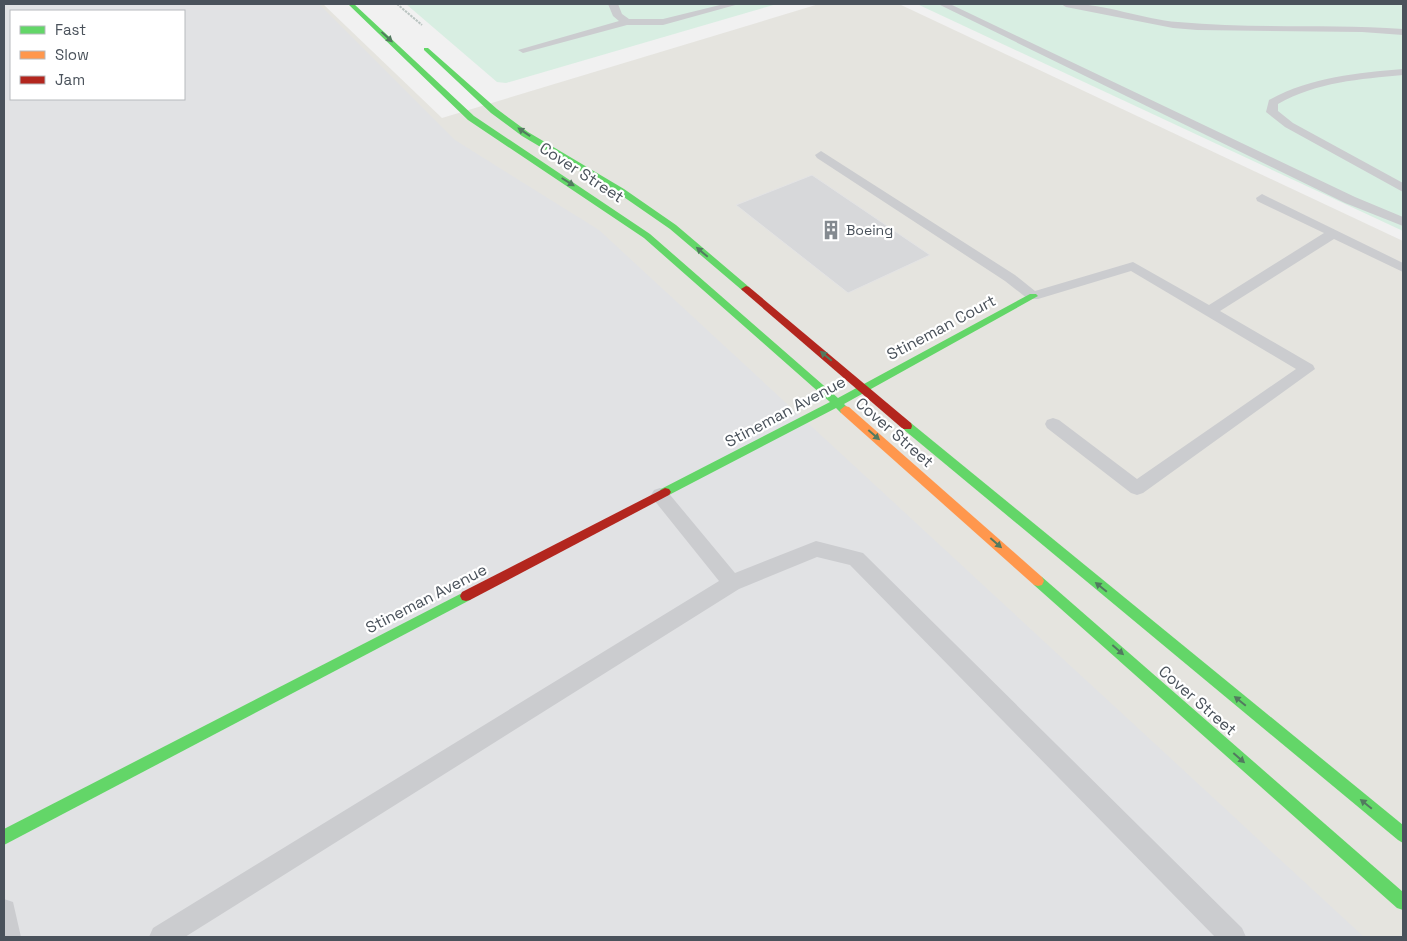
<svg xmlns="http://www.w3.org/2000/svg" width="1407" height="941" font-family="'Space Grotesk',sans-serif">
<rect width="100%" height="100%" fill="#f1f1f1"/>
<path fill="#e5e4df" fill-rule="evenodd" d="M4 4H323L442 118 819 4H899L1403 241V937H4ZM11 11H184V99H11Z"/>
<path fill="#e1e2e4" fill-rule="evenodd" d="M4 4H319L455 140 599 230 1364 937H4ZM11 11H184V99H11Z"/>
<g fill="#d8eee2">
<polygon points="406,4 777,4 506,83 497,82"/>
<polygon points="917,4 1403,4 1403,231"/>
</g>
<polygon fill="#d7d8da" stroke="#e3e3e4" points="812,175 930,255 848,293 736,205"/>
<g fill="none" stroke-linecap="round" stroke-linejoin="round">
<polyline stroke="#bac4c1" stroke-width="2" stroke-dasharray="2.5 1" stroke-linecap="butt" points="397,4 422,25"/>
<g fill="#cbcccf" fill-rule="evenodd">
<polygon points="608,4 618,4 622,14 629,19 663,19 724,4 739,4 663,25 627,25 523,53 518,50 619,21 613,16"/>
<polygon points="938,4 950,4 1355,197 1403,217 1403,226 1345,203"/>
<path d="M1061 4C1100 1 1139 19 1178 22 1253 29 1328 24 1403 29V35L1362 32 1197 30 1173 28 1066 7Z"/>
<path d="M1403 69V75C1360 79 1317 82 1278 104V111L1293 123 1403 183V192L1285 127 1266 112 1269 100C1311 77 1357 73 1403 69Z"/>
<polygon points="821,151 1015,275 1035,291 1133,262 1209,305 1324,233 1257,201 1256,198 1262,194 1403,263 1403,272 1334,239 1220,311 1313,365 1315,369 1143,493 1137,495 1131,493 1047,428 1045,424 1047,420 1053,418 1059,420 1137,479 1296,369 1131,271 1038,299 1028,299 1005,281 817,158 815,155"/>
<polygon points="660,488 666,490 735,573 816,541 863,553 1242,928 1246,937 1215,937 850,565 817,557 739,589 185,937 149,937 153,928 719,581 654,500 651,495 654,490"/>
<polygon points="4,899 13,902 21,937 4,937"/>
</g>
<g fill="#63d668" fill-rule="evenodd">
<polygon points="348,4 354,4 474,116 650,234 838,398 1030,294 1036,294 1038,296 844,404 850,410 849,413 841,413 836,408 669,495 661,495 659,492 661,489 830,402 644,238 468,120"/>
<polygon points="424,48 428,48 497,109 528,132 624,189 676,225 749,287 749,291 743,291 670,229 618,193 522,136 491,113 424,50"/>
<polygon points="907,422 911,423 1403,825 1403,843 1398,840 903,429 902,426"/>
<polygon points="1038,576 1042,577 1403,892 1403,910 1397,908 1034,585 1032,581 1034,577"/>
<polygon points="466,591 470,592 472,596 470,600 4,845 4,829"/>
</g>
<polygon fill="#ff974d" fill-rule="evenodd" points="845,406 849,407 1042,577 1044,581 1042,585 1038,586 1034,585 841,413 840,410"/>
<g fill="#b3261e" fill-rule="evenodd">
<polygon points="746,286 749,287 911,423 912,426 911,429 903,429 743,291 741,289"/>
<polygon points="665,488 669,489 671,492 669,495 470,600 466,601 462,600 460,596 462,592"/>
</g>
</g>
<defs><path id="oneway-solid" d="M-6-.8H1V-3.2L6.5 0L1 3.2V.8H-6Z" transform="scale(1.25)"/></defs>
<g fill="#527a5f">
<use href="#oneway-solid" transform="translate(387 37) rotate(43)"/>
<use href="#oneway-solid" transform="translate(524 132) rotate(-146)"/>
<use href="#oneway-solid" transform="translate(568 182) rotate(32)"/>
<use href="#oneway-solid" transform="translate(702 252) rotate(-140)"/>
<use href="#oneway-solid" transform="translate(826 356) rotate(-140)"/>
<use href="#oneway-solid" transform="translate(874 435) rotate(41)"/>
<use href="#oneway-solid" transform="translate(996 543) rotate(41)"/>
<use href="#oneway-solid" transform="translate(1101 587) rotate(-141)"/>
<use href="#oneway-solid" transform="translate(1118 650) rotate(41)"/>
<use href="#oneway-solid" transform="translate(1240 701) rotate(-141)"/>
<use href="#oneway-solid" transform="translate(1239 758) rotate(41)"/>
<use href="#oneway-solid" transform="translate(1366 804) rotate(-141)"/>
</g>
<defs>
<symbol id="building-bare" viewBox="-9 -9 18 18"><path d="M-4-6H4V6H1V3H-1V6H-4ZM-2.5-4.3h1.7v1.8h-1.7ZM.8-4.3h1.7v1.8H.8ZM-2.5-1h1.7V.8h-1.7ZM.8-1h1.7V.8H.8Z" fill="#848a90" stroke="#fff" stroke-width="2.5" paint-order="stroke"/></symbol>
</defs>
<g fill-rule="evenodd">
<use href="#building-bare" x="817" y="216" width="28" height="28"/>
</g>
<g text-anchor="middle" stroke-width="4.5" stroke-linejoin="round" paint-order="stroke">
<g font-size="14" fill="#4a525b" stroke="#fff" text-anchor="start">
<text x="846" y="235">Boeing</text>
</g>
<g font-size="16" fill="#4a525b" stroke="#fff">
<text transform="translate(582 172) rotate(33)" y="6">Cover Street</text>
<text transform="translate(941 327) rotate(-28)" y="6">Stineman Court</text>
<text transform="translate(785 411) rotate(-28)" y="6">Stineman Avenue</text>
<text transform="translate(895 432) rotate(41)" y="6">Cover Street</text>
<text transform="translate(426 598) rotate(-27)" y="6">Stineman Avenue</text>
<text transform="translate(1198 700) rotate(41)" y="6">Cover Street</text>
</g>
</g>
<rect width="1407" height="941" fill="none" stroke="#4a525b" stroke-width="10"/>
<rect x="10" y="10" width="175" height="90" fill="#ffffff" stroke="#b7babd"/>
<rect x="20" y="26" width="25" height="8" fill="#63d668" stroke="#b7babd"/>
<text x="55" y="35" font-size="15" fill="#4a525b">Fast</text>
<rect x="20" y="51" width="25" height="8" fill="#ff974d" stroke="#b7babd"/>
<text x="55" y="60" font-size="15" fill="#4a525b">Slow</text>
<rect x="20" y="76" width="25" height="8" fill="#b3261e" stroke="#b7babd"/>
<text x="55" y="85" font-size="15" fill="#4a525b">Jam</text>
</svg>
